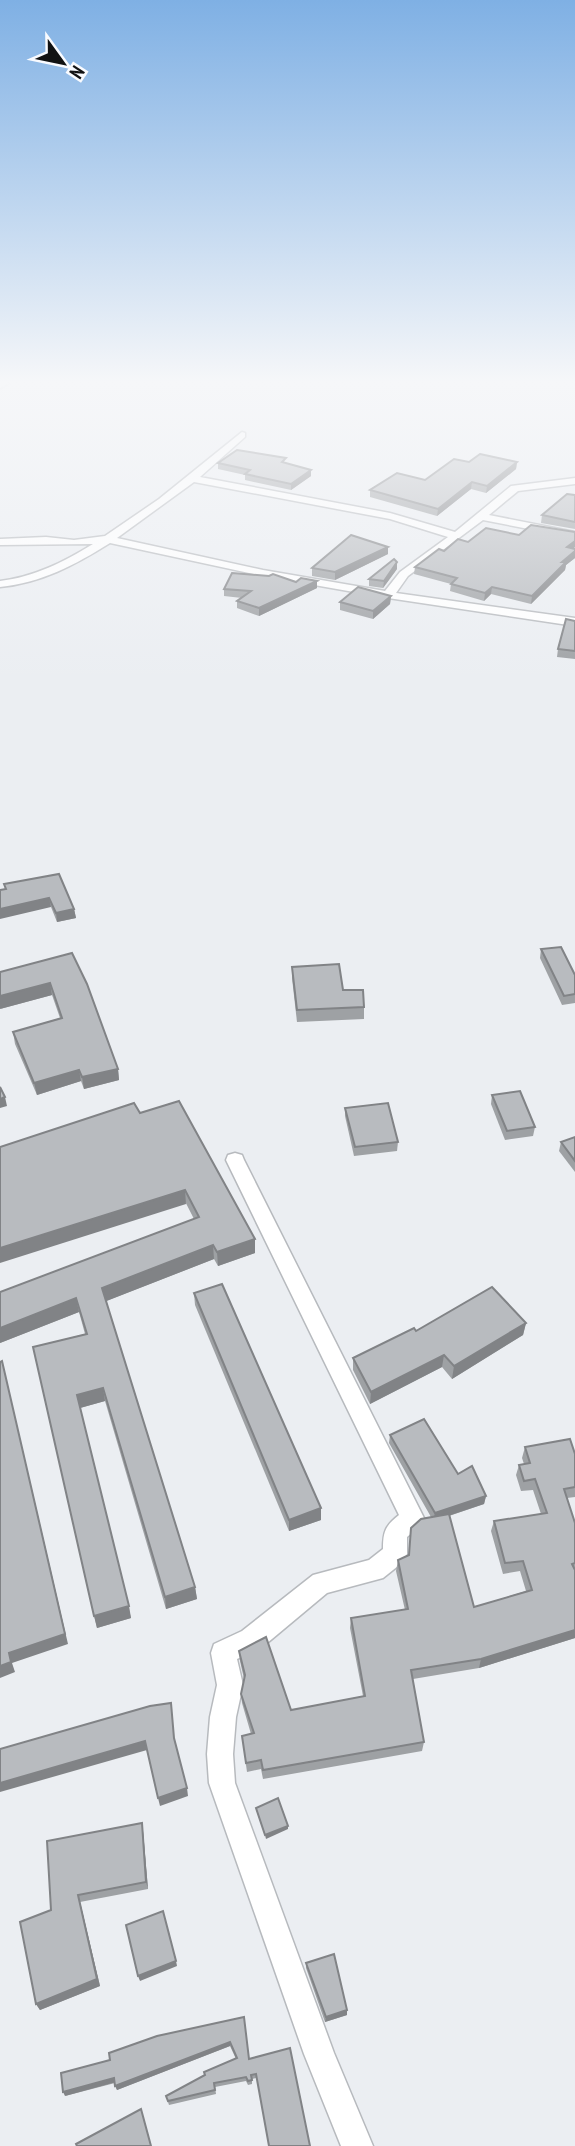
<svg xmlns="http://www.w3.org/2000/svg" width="575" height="2146" font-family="'PT Sans Narrow',sans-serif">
<rect width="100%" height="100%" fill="#ebeef2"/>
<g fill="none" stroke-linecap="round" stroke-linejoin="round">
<defs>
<g id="street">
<path d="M242 432 245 433V437L200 477 390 513 455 532 511 486 575 478V484L518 491 489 515 575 532V538L483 520 408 576 396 593 575 618V626L388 598 263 576 110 543C75 565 41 583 0 587V581C34 577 64 562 93 544L0 545V539L46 537 74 540 105 536 159 499ZM194 482 390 519 448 537 400 572 385 591 263 570 117 538Z"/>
<path d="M235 1153 242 1155 244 1160 424 1518 420 1526 407 1537V1554L403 1562 383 1578 327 1593 260 1649 237 1659 243 1685 236 1717 233 1754 235 1783 334 2053 373 2146H341L304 2054 209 1783 207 1754 210 1717 217 1685 211 1653 214 1644 242 1631 313 1575 369 1560 383 1549C383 1532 385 1526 399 1515L226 1160 228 1155Z"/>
</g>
<polygon id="highway" points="0,382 9,382 0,388"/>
</defs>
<use href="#street" stroke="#b7babe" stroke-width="3"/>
<use href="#highway" stroke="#b7babe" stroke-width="4"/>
<use href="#street" fill="#fff" fill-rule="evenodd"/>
<use href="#highway" fill="#fff" fill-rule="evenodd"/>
</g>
<g fill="#9ea1a4">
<polygon points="469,462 517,462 516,469 486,493 471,489 437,516 370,497 370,490 425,480"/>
<polygon points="218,463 286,464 311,470 311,476 291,490 245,480 245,475 218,469"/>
<polygon points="575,495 575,529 541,523 542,515"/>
<polygon points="575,532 575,547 573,549 575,549 575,558 566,565 565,570 531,604 491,594 484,601 450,591 451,584 414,574 415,567 444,551 468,542 519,535"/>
<polygon points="388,547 388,554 335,580 312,576 312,568"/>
<polygon points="397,569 383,588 369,586 369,579"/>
<polygon points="296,582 317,588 259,616 237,608 237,601 242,598 224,596 224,589"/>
<polygon points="391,596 390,604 373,619 340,610 340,602"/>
<polygon points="575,621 575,659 557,657 558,649"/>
<polygon points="4,884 74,909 76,918 57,922 51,907 5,889"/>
<polygon points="541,949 575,975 575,1003 562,1005 540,958"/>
<polygon points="72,953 118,1069 119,1080 84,1089 81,1081 37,1095 15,1044 13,1032 60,1018 52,995 0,1009"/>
<polygon points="292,967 343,990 364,1007 364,1019 297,1022 292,978"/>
<polygon points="492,1095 535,1127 533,1136 505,1140 491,1104"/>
<polygon points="345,1108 398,1142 397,1151 354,1156 345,1116"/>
<polygon points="140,1113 255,1239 255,1253 218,1266 214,1259 106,1301 195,1587 197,1599 166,1609 105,1401 80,1408 131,1618 97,1628 33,1347 85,1334 79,1312 0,1343 0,1292 194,1219"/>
<polygon points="575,1137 575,1172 559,1151 561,1142"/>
<polygon points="194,1293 321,1508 321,1520 289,1531 195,1305"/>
<polygon points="526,1323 523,1335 452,1379 442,1367 370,1404 353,1370 353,1358 416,1331"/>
<polygon points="390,1435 458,1474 486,1496 484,1504 449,1516 474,1607 526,1591 520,1571 503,1574 491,1531 494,1521 541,1514 533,1490 521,1491 516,1475 519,1465 524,1464 522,1458 525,1447 575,1454 575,1497 567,1498 575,1523 575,1638 479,1668 413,1679 424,1742 422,1751 263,1779 261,1769 247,1772 242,1736 251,1734 242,1703 241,1694 244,1679 240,1661 239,1651 291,1710 363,1696 350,1628 351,1618 405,1610 396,1571 398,1560 408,1556 431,1517 389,1443"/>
<polygon points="142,1823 143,1831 148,1889 80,1902 100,1986 40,2010 36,2004 51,1910"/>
<polygon points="306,1963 347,2010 347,2015 325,2022 306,1968"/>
<polygon points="244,2017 249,2059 290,2048 256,2078 252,2079 252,2084 248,2085 246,2081 215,2087 216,2094 169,2105 166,2096 236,2059 230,2046 117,2090 115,2083 65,2096 110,2060"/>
</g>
<g fill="#818386">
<polygon points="517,462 516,469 486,493 487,486"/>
<polygon points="311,470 311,476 291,490 291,484"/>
<polygon points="472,482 471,489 437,516 438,509"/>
<polygon points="575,541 575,547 566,554 567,547"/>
<polygon points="388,547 388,554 335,580 335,572"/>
<polygon points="575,551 575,558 566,565 565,570 531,604 532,596 562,562"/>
<polygon points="397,562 397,569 383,588 384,581"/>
<polygon points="317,581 317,588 259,616 259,608"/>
<polygon points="492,587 491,594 484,601 485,593"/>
<polygon points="391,596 390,604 373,619 373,611"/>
<polygon points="49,898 51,907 0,919 0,909"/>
<polygon points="74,909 76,918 57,922 56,913"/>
<polygon points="50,983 52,995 0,1009 0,996"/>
<polygon points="118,1069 119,1080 84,1089 82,1077"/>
<polygon points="79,1070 81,1081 37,1095 34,1083"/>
<polygon points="5,1097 7,1106 0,1108 0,1099"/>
<polygon points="185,1190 186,1204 0,1263 0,1248"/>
<polygon points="255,1239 255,1253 218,1266 217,1252"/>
<polygon points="213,1245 214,1259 104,1302 102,1288"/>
<polygon points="76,1298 79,1312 0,1343 0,1328"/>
<polygon points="526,1323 523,1335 452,1379 454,1366"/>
<polygon points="444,1355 442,1367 370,1404 371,1392"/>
<polygon points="2,1361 68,1644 12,1663 15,1672 0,1678 0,1666 9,1653"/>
<polygon points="103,1388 105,1401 80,1408 77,1395"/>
<polygon points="486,1496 484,1504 433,1521 435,1513"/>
<polygon points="321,1508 321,1520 289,1531 289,1520"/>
<polygon points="195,1587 197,1599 166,1609 165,1597"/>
<polygon points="129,1606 131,1618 97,1628 94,1616"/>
<polygon points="575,1630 575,1638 479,1668 481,1659"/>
<polygon points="145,1741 147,1750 0,1792 0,1783"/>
<polygon points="187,1788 188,1796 160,1806 158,1798"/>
<polygon points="142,1823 143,1831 148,1889 146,1882"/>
<polygon points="288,1826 288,1829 266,1839 265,1835"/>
<polygon points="78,1895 80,1902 100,1986 40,2010 36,2004"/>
<polygon points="176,1961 177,1966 140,1981 138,1976"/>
<polygon points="347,2010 347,2015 325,2022 326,2017"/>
<polygon points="230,2042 230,2046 117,2090 115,2086"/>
<polygon points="114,2078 116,2082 65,2096 63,2092"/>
</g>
<g fill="#b8bbbf" stroke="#818386" stroke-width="2">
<polygon points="237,450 286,458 282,462 311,470 291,484 245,474 250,470 218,463"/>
<polygon points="480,454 517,462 487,486 472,482 438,509 370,490 397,473 425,480 454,459 469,462"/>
<polygon points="567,494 575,495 575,522 542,515"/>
<polygon points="531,525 575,532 575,541 567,547 575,549 575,551 562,562 566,562 532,596 492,587 485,593 451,584 457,578 415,567 439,549 444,551 458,539 468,542 486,528 519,535"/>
<polygon points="351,535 388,547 335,572 312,568"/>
<polygon points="394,559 397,562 384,581 369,579"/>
<polygon points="232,573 269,576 273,574 296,582 301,578 317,581 259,608 237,601 251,591 224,589"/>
<polygon points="358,587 391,596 373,611 340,602"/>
<polygon points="566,619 575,621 575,651 558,649"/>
<polygon points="59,874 74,909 56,913 49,898 0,909 0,890 6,889 4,884"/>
<polygon points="561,947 575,975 575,994 564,996 541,949"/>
<polygon points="72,953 87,984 118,1069 82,1077 79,1070 34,1083 13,1032 62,1018 50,983 0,996 0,972"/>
<polygon points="339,964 343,990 363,990 364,1007 297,1010 292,967"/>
<polygon points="0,1087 5,1097 0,1099"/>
<polygon points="520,1091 535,1127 507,1131 492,1095"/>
<polygon points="179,1101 255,1239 217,1252 213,1245 102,1288 195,1587 165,1597 103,1388 77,1395 129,1606 94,1616 33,1347 87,1334 76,1298 0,1328 0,1292 199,1217 185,1190 0,1248 0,1147 134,1103 140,1113"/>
<polygon points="388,1103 398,1142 355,1147 345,1108"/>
<polygon points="575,1137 575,1161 561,1142"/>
<polygon points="222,1284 321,1508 289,1520 194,1293"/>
<polygon points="492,1287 526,1323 454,1366 444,1355 371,1392 353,1358 414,1328 416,1331"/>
<polygon points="2,1361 65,1634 9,1653 11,1662 0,1666 0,1362"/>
<polygon points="424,1419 458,1474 472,1466 486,1496 435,1513 390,1435"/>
<polygon points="570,1439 575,1454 575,1487 564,1489 575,1523 575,1563 572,1564 575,1570 575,1630 481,1659 411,1670 424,1742 263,1770 261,1760 246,1763 242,1736 254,1733 241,1694 245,1675 239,1651 266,1637 291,1710 365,1696 351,1618 408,1609 398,1560 409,1555 411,1528 421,1519 449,1514 474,1607 532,1590 523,1561 505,1563 494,1521 547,1513 535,1479 524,1481 519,1465 530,1463 525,1447"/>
<polygon points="171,1703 174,1738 187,1788 158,1798 145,1741 0,1783 0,1749 150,1706"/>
<polygon points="278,1798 288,1826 265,1835 256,1808"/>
<polygon points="142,1823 146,1882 78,1895 97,1979 36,2004 20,1922 51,1910 47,1841"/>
<polygon points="163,1911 176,1961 138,1976 126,1925"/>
<polygon points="334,1954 347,2010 326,2017 306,1963"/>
<polygon points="244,2017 249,2059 290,2048 310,2146 269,2146 256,2074 251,2075 252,2080 248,2081 246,2077 214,2083 215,2090 168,2101 166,2096 205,2075 204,2072 237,2058 230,2042 115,2086 114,2078 63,2092 61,2073 110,2060 109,2053 157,2036"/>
<polygon points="141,2109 151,2146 77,2146 76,2144"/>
</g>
<linearGradient id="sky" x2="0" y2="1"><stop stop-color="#7fb0e4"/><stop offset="0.56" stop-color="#f6f7f9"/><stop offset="1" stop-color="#f6f7f9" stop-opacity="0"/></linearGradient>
<rect width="575" height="682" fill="url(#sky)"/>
<g transform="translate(63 63) rotate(123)" stroke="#f9fbff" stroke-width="5" paint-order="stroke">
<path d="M0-5L12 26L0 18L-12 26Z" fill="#111213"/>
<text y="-10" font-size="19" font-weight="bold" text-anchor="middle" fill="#111213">N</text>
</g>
</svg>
